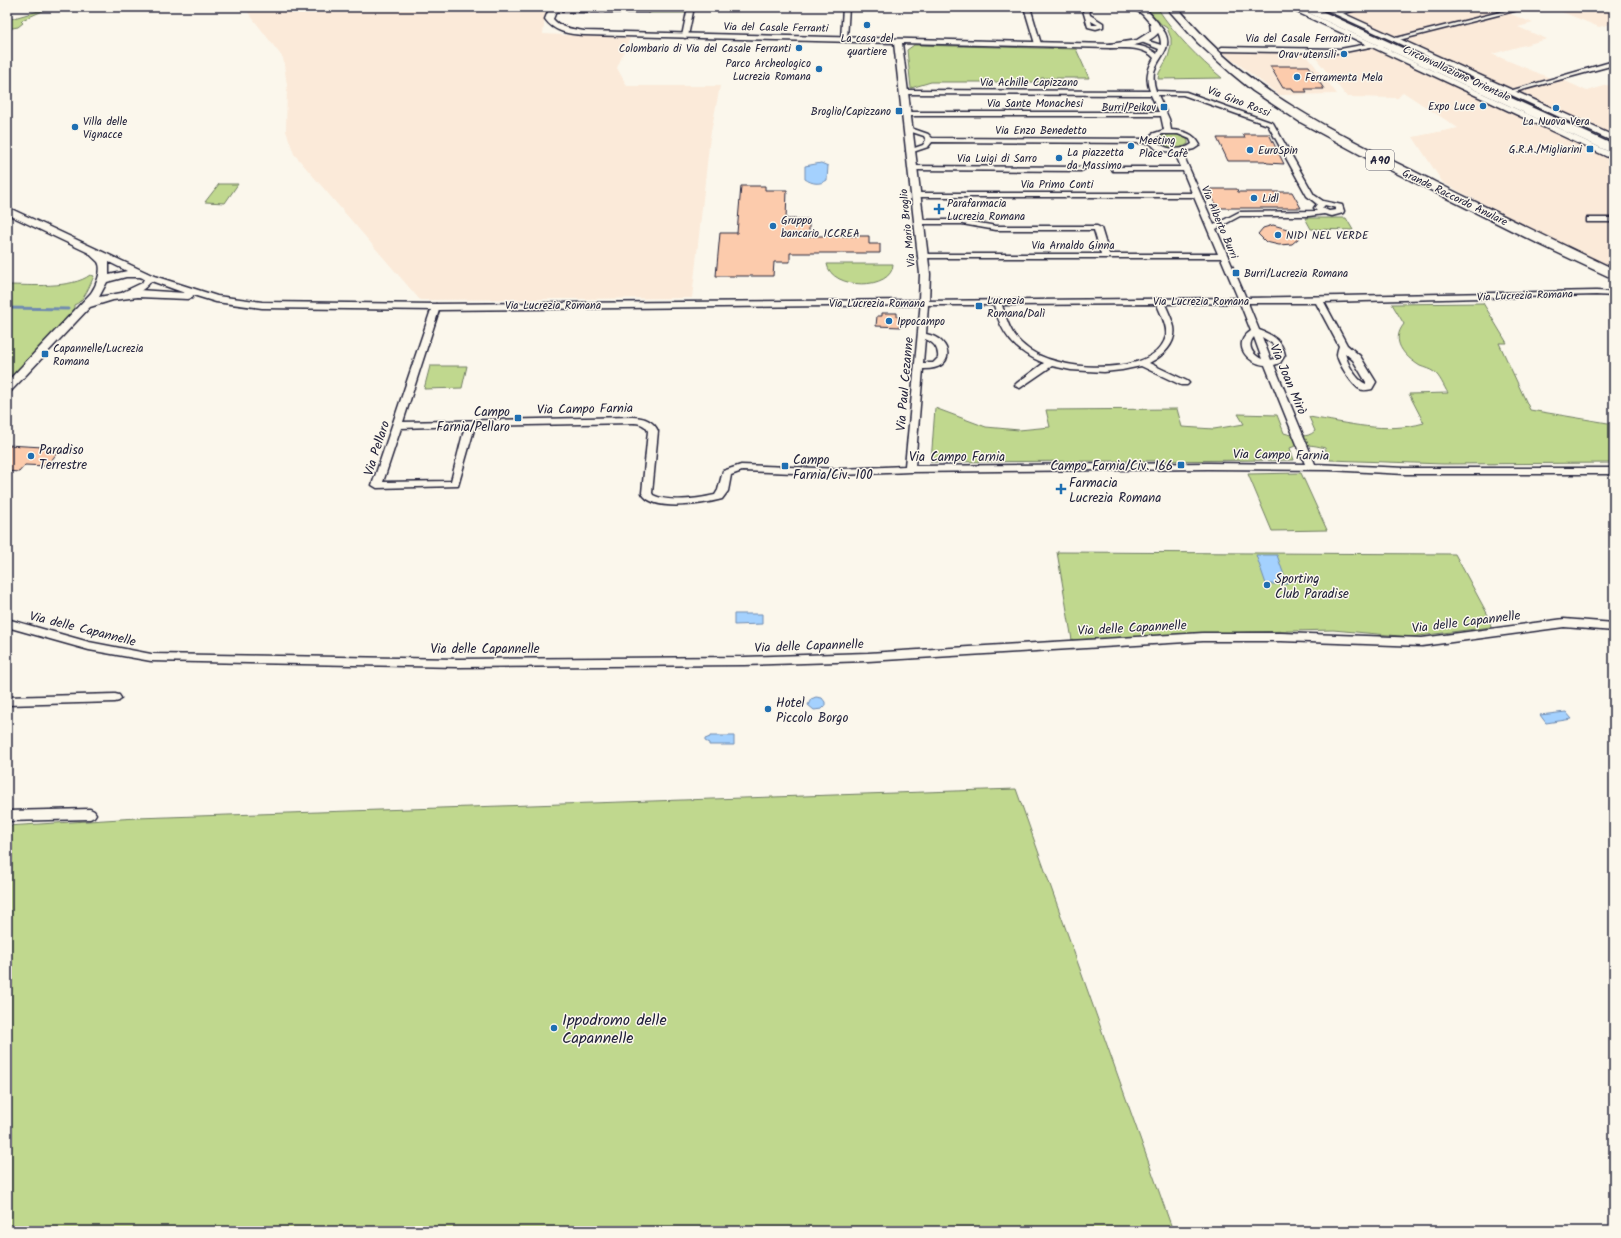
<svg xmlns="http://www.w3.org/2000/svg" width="1621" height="1238" font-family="Kalam,sans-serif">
<rect width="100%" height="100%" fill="#fbf7ec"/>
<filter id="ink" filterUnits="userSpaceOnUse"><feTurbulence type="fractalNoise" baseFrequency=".025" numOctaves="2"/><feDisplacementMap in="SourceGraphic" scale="8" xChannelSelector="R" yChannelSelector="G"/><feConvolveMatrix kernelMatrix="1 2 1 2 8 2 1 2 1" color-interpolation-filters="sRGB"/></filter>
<g filter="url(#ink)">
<g fill="#fbead9">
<polygon points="244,7 546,7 543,34 630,38 617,68 627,86 720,86 710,137 692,298 420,300 294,154 286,131 287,85 283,58"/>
<polygon points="1370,7 1520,7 1395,38 1342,14"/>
<polygon points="1550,7 1614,7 1614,23 1599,27"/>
<polygon points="1508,13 1533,23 1518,27 1547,39 1492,54 1550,78 1509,90 1398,40"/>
<polygon points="1372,47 1614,160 1614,271 1443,183 1413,137 1458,128 1403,92 1398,98 1347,97 1311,52 1340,53"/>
<polygon points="1221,51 1304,52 1337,94 1279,95"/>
<polygon points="1561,79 1587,91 1608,85 1614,88 1614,137 1514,93"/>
</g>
<g fill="#c0d88e" stroke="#717d64">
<polygon points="649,7 686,7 685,13 648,13"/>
<path d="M1146 7H1161L1162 8 1158 9C1176 36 1198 58 1222 78L1158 79 1159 73 1168 57 1171 46V38L1167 28 1161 24Z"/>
<polygon points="42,10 45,10 22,20 21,21 23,23 18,27 7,29 7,20"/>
<polygon points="914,45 1076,49 1089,78 1041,78 1042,82 931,82 911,88 907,50"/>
<path d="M1172 134 1182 136 1188 140V144C1179 150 1166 149 1158 141V139L1162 136Z"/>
<polygon points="219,184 238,184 225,203 205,202"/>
<polygon points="1305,218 1346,218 1353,230 1311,229"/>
<path d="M827 264H893C893 291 831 290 827 264Z"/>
<path d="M90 275 94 276C90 285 84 302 74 305V312L7 385V285C30 285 72 289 90 275Z"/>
<path d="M1483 303 1507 343H1499L1530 410 1614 424V463L1443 464 1330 460 1325 448C1314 445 1301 443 1290 448L1294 460 931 462 935 408 986 427 1019 430 1050 427 1046 410 1177 409 1182 427 1214 429 1244 424 1238 414 1277 415 1284 433C1294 436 1307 439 1315 431L1309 417C1348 423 1385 434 1424 423L1409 394 1448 393C1444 387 1440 376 1434 372 1430 369 1425 368 1420 366 1404 356 1390 341 1404 324L1392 304Z"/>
<polygon points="430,366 467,366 462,388 424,389"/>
<polygon points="1301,473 1327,530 1272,531 1248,474"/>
<polygon points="1057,552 1455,554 1489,617 1491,627 1411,637 1333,630 1250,632 1072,640"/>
<polygon points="1016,789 1173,1231 7,1231 7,826 137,818"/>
</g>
<g fill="#a4d1fe" stroke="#708bb0">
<path d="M821 163 828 166 827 180C820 185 812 184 805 179V166Z"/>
<polygon points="1256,555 1277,555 1287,584 1266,584"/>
<polygon points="734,614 762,614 762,624 734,625"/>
<polygon points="816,697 822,698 825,702 825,706 822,709 814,710 808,705 811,699"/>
<polygon points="1566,712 1572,719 1546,723 1540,715"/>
<polygon points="710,736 734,736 734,745 709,745 709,743 705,741 705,739 710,737"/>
</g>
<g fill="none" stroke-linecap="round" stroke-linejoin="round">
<polyline stroke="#708bb0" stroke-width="3" points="7,308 68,309"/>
</g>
<g fill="#fccbac" stroke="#22223b">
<polygon points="1270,66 1309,66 1324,89 1305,89 1307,92 1294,92 1292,88 1283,88"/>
<polygon points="1243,134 1269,134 1284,164 1267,163 1265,161 1228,161 1217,138 1245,138"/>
<polygon points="741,186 765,186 765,190 787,190 786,219 809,219 809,236 869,236 869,244 880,244 880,253 790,253 790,262 774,262 773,276 716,276 720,233 737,233"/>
<polygon points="1209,189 1237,189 1238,192 1292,192 1301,208 1217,208"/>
<polygon points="1273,225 1291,230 1299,238 1292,244 1279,245 1266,242 1258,234 1263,228"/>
<polygon points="882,313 897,313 897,317 901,317 901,327 876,326 877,316 882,316"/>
<polygon points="7,445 61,448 47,466 25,465 19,472 7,471"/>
</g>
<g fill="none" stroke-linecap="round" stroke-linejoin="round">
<defs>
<g id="minor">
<polygon points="688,7 694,7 688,36 685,38 682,36"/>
<polygon points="843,7 849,7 847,39 844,41 841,39"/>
<polygon points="1024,7 1030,7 1041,44 1040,45 1035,44"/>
<path d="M1082 7H1088L1090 15 1103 23V27L1096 29 1088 27ZM1091 21 1098 25H1092Z"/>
<polygon points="1130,7 1137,7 1151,15 1146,16"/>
<polygon points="1356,7 1367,7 1337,15 1334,13"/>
<polygon points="1520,7 1530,7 1395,41 1392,39"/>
<polygon points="553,9 649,8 652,10 649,12 551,12 551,10"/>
<path d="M1154 21C1158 23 1162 28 1165 33 1173 49 1158 57 1154 72 1153 79 1154 85 1156 91L1186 92 1273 123 1314 195 1323 201 1342 205 1344 211 1343 213 1332 216 1324 214 1309 216H1240L1216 229 1246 298 1596 291 1614 292V296L1596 295 1324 302 1347 345 1360 356 1376 382 1372 389C1368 390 1363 391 1360 389 1353 386 1338 363 1337 355 1337 352 1338 349 1339 346L1316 303H1248L1259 330C1273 335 1282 341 1285 355L1280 363 1274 365 1315 464 1405 468H1614V474H1405L1329 470 1208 469 910 472 842 475 742 471 731 475 728 491 722 499C704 504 652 513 642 493L648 431C645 424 639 423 632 423L475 426 458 486 377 488 372 485 432 307 436 304 440 307 403 422 632 417C643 417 653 420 658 431L652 493 653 495C670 503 697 499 715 495L718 490 723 471 741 465 842 469 905 466 921 301 1238 298 1221 258H922L918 256 922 254H1101L1094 230H996L962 224H916V220H962L996 226H1097L1101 228 1109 254H1218L1194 197H916L912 195 916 193H1192L1183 171H1113L1112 169 1116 167H1181L1175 153 1156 149 1150 143 932 142 928 147 910 153 906 151 923 145 926 140 924 136 906 130V128L908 127 928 134 932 138 1148 139 1152 134 1164 130 1161 116H907L904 114 907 112H1159L1151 95 904 94 901 92 904 90 1150 91C1145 78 1148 69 1154 58 1144 46 1124 48 1110 48L1107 46 1110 44C1126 45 1144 43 1157 54L1159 49 1139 41 1142 39 1161 45C1161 35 1157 30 1151 23ZM1158 95H1183L1268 125 1307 196 1317 204 1314 208 1317 211 1239 212 1214 225 1182 152 1194 149 1200 145C1194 133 1184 131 1171 130L1169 119ZM1162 134H1178L1190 139 1192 144C1181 152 1162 150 1155 139ZM1325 205 1336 208V210L1329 211 1322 208ZM1240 303 1251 331C1231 344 1247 363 1265 365L1305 464 1208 463 915 466 923 369C957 370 953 339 926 334L928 305H994C1001 334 1015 352 1044 363L1017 383 1015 385 1017 387 1020 388 1052 366 1071 370 1104 372 1122 370 1141 366 1181 385H1187L1189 383 1187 381 1149 363C1162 357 1177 344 1174 327 1172 319 1168 311 1165 304ZM1157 304C1160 313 1168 326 1166 336 1157 372 1087 370 1059 362 1046 359 1031 353 1021 343 1010 333 1006 318 1002 305ZM1254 337 1262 359C1253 355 1246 346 1254 337ZM1262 337 1273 344 1277 355 1274 359 1271 360ZM925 339C934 342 939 349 938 358L933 363H923ZM1345 353 1353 360 1366 382V384C1356 380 1347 363 1345 353ZM465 426 451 481 383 482 401 428Z"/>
<polygon points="1373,43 1376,45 1375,46 1340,53 1222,51 1219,49 1222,47 1340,49"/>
<polygon points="1614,61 1614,65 1511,93 1506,92"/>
<polygon points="910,166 1081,167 1085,169 1081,171 913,170 910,170"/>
<rect x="1587" y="218" width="27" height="4"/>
<path d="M141 273H147L152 279C148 288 133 297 123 296L122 294 123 292 142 283 144 279 140 275Z"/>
<polygon points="7,619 89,642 151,654 458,659 744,657 868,653 1203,633 1281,633 1422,638 1564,619 1614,623 1614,631 1564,627 1422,646 1281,641 1203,641 868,661 744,665 458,667 151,661 89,650 7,627"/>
<polygon points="115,694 119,695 121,698 119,701 115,702 7,705 7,697"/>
<polygon points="90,809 94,811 96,814 94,817 90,819 7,821 7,811"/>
</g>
<g id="tertiary">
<path d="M550 7H558L553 19C560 28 573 29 584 31L1110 44 1137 40 1151 31 1150 23 1136 7H1144L1158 23 1159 32C1147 46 1127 46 1110 48L902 43 930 274 929 303 928 305 436 310 262 308 216 302 193 295 192 298 188 299 138 297 113 300 90 307 11 391 7 392V382L91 293C96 286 103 270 98 262 95 259 91 256 89 253L7 214V207L154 276 217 296 262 302 436 304 919 300 920 274 894 43 584 35C569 34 554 32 545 19ZM109 262 127 271 109 275ZM126 277H140L185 293 138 290 99 297 107 282Z"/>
<polygon points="1286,7 1296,7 1614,154 1614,160"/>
<polygon points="1319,7 1329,7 1614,136 1614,142"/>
</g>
<g id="motorway">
<path d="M1166 7H1177C1196 29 1216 50 1239 69 1298 116 1367 148 1435 182 1494 211 1554 241 1614 269V279L1539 244 1374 162 1300 122 1253 91 1231 73 1198 43Z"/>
<polygon points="1299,7 1313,7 1614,145 1614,154 1300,9"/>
</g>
</defs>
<use href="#minor" stroke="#22223b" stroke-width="3"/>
<use href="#tertiary" stroke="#22223b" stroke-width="3"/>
<use href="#motorway" stroke="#22223b" stroke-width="3"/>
<use href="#minor" fill="#fbf7ec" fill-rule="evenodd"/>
<use href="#tertiary" fill="#fbf7ec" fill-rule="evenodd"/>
<use href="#motorway" fill="#fbf7ec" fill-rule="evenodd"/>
</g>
</g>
<g fill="#1f6fb2" stroke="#fbf7ec" stroke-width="1.5">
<circle cx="867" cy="25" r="4"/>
<circle cx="799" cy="48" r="4"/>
<circle cx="1344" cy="54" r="4"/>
<circle cx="819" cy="69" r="4"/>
<circle cx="1297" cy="77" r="4"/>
<circle cx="1483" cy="106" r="4"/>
<rect x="1160" y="103" width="8" height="8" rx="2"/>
<circle cx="1556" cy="108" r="4"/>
<rect x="895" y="107" width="8" height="8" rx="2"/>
<circle cx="75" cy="127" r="4"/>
<circle cx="1131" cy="146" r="4"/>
<rect x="1586" y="145" width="8" height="8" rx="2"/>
<circle cx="1250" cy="150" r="4"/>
<circle cx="1059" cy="158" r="4"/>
<circle cx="1254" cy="198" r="4"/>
<path d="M937 203h4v4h4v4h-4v4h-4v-4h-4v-4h4z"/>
<circle cx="773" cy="226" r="4"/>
<circle cx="1278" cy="235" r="4"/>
<rect x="1232" y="269" width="8" height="8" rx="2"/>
<rect x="975" y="302" width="8" height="8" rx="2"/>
<circle cx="889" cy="321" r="4"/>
<rect x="41" y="350" width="8" height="8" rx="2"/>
<rect x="514" y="414" width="8" height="8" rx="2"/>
<circle cx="31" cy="456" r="4"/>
<rect x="1177" y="461" width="8" height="8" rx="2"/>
<rect x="781" y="462" width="8" height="8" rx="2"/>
<path d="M1059 483h4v4h4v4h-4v4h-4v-4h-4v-4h4z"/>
<circle cx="1267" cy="585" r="4"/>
<circle cx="768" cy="709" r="4"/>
<circle cx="554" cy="1028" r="4"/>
</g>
<g text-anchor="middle" stroke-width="3" stroke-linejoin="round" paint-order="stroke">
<g font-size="11" fill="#22223b" stroke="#fbf7ec">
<text transform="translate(776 27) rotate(1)" y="4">Via del Casale Ferranti</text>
<text x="1298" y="42">Via del Casale Ferranti</text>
<text transform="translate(1457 73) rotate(25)" y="4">Circonvallazione Orientale</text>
<text x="1029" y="86">Via Achille Capizzano</text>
<text transform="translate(1239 101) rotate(21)" y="4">Via Gino Rossi</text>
<text x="1035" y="107">Via Sante Monachesi</text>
<text x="1041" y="134">Via Enzo Benedetto</text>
<text x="997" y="162">Via Luigi di Sarro</text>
<text x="1057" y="188">Via Primo Conti</text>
<text transform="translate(1455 197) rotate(26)" y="4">Grande Raccordo Anulare</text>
<text transform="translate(1220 222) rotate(67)" y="4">Via Alberto Burri</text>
<text transform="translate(907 228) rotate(-96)" y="4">Via Mario Broglio</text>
<text x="1073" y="249">Via Arnaldo Ginna</text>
<text transform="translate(1525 295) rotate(-2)" y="4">Via Lucrezia Romana</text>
<text x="1201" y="305">Via Lucrezia Romana</text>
<text x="877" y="307">Via Lucrezia Romana</text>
<text x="553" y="309">Via Lucrezia Romana</text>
</g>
<g font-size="11" fill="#22223b" stroke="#fbf7ec" text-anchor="start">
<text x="867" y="42" text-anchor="middle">La casa del<tspan x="867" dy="13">quartiere</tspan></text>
<text x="791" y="52" text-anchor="end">Colombario di Via del Casale Ferranti</text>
<text x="1336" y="58" text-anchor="end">Orav utensili</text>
<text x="811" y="67" text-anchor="end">Parco Archeologico<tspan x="811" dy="13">Lucrezia Romana</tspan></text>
<text x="1305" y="81">Ferramenta Mela</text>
<text x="1475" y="110" text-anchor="end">Expo Luce</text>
<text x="1156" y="111" text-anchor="end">Burri/Peikov</text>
<text x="891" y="115" text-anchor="end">Broglio/Capizzano</text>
<text x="83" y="125">Villa delle<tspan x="83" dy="13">Vignacce</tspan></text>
<text x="1556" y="125" text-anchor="middle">La Nuova Vera</text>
<text x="1139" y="144">Meeting<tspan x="1139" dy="13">Place Cafè</tspan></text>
<text x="1582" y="153" text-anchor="end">G.R.A./Migliarini</text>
<text x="1258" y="154">EuroSpin</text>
<text x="1067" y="156">La piazzetta<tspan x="1067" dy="13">da Massimo</tspan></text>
<text x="1262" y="202">Lidl</text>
<text x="947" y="207">Parafarmacia<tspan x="947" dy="13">Lucrezia Romana</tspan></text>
<text x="781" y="224">Gruppo<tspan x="781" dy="13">bancario ICCREA</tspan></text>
<text x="1286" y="239">NIDI NEL VERDE</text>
<text x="1244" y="277">Burri/Lucrezia Romana</text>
<text x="987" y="304">Lucrezia<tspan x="987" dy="13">Romana/Dalì</tspan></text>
<text x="897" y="325">Ippocampo</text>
<text x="53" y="352">Capannelle/Lucrezia<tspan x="53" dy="13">Romana</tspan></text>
</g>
<rect fill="#fbf7ec" stroke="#636270" stroke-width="1" x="1366" y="150" width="28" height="20" rx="3"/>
<g font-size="12" font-weight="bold" fill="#22223b">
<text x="1380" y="164">A90</text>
</g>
<g font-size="13" fill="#22223b" stroke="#fbf7ec">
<text transform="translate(1289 379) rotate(67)" y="5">Via Joan Mirò</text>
<text transform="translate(904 384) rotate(-85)" y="5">Via Paul Cezanne</text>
<text transform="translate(585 408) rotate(-1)" y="5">Via Campo Farnia</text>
<text transform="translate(376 448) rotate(-72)" y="5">Via Pellaro</text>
<text transform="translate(1281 454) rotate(1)" y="5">Via Campo Farnia</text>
<text x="957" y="461">Via Campo Farnia</text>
<text transform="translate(1466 621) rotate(-7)" y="5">Via delle Capannelle</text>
<text transform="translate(1132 627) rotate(-3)" y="5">Via delle Capannelle</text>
<text transform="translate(83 628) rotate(14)" y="5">Via delle Capannelle</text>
<text transform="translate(809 645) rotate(-2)" y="5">Via delle Capannelle</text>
<text x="485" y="653">Via delle Capannelle</text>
</g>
<g font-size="13" fill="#22223b" stroke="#fbf7ec" text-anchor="start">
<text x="510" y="416" text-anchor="end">Campo<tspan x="510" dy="15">Farnia/Pellaro</tspan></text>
<text x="39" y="454">Paradiso<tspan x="39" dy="15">Terrestre</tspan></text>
<text x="793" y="464">Campo<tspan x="793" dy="15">Farnia/Civ. 100</tspan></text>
<text x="1173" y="470" text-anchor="end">Campo Farnia/Civ. 166</text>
<text x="1069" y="487">Farmacia<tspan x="1069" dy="15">Lucrezia Romana</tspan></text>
<text x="1275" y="583">Sporting<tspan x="1275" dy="15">Club Paradise</tspan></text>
<text x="776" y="707">Hotel<tspan x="776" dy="15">Piccolo Borgo</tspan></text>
</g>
<g font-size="16" fill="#22223b" stroke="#fbf7ec" text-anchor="start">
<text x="562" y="1025">Ippodromo delle<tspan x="562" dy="18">Capannelle</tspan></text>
</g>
</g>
<rect width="1621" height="1238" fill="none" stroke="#fbf7ec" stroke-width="24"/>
<rect x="12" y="12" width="1597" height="1214" fill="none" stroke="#22223b" stroke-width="1.5" filter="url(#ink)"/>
</svg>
